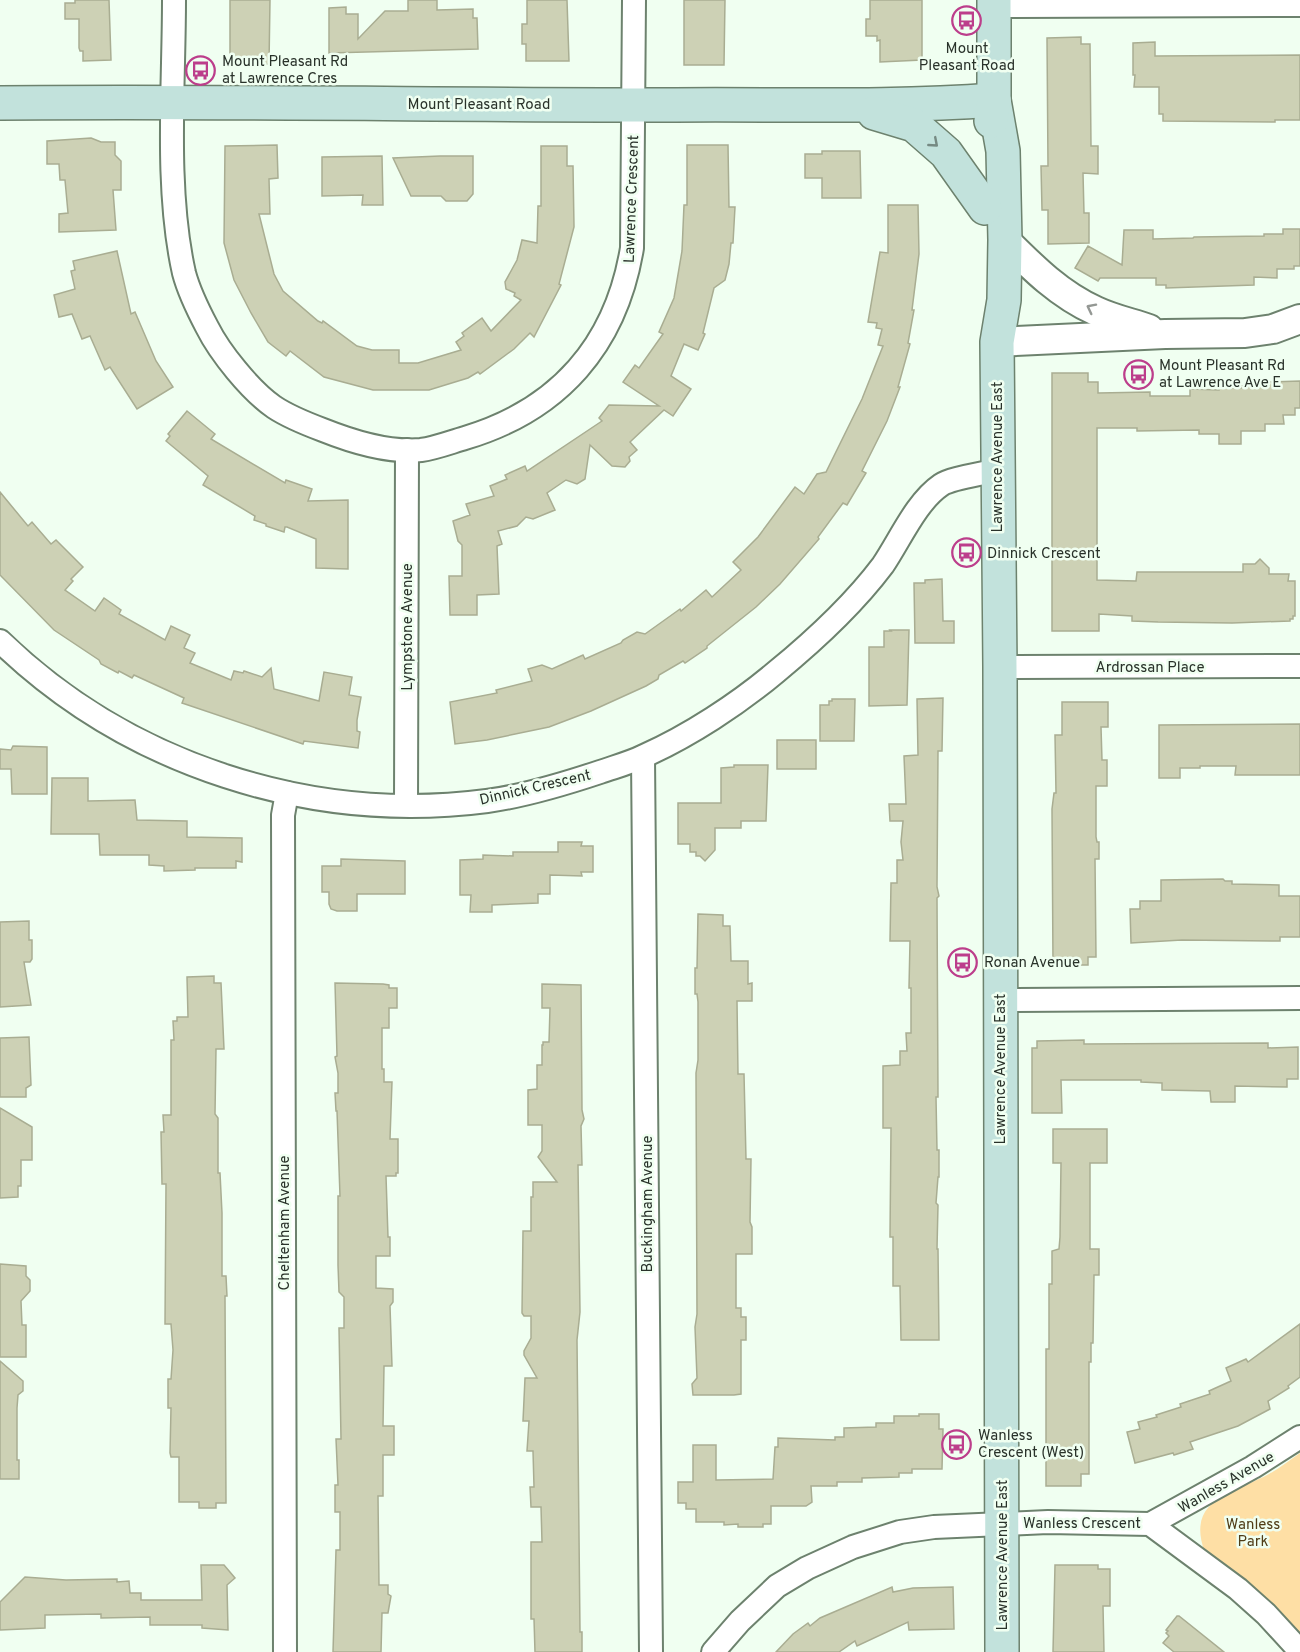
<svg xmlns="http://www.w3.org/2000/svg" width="1300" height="1652" font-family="Overpass,sans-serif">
<rect width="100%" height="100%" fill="#f0fff1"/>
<path fill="#fedfa5" d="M1300 1453V1637L1205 1553C1185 1499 1232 1494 1269 1474 1280 1468 1290 1460 1300 1453Z"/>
<g fill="#cdd1b5" stroke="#a9ad92" stroke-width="1.5">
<polygon points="75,0 109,0 111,60 83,61 83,51 80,51 79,48 79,19 65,19 65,3 75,3"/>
<polygon points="230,0 270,0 269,64 252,64 252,59 230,59"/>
<polygon points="408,0 437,0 437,10 473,9 473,18 477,18 478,49 329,53 329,8 346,7 346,14 358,14 358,39 385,11 408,11"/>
<polygon points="527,0 567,0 569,61 526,61 526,44 522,44 522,24 527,24"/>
<polygon points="684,0 725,0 724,65 684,65"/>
<polygon points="870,0 922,0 922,60 880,62 880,40 877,41 877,36 866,36 866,19 870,19"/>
<polygon points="1081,37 1081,44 1090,44 1091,146 1098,146 1098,174 1083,173 1084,213 1089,213 1089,243 1048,244 1048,210 1042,210 1041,166 1048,166 1047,38"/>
<polygon points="1155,42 1155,56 1300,55 1300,120 1275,120 1275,122 1163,121 1163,114 1159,114 1159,87 1134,87 1135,75 1133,75 1133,43"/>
<polygon points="91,138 101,142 115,142 115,155 121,161 121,190 113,190 116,230 59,232 59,214 68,213 65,180 60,180 59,164 47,164 47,141"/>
<polygon points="277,145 278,178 269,179 270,214 259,214 274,274 283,291 318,321 322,323 323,321 357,346 372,350 399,350 399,363 418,363 461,350 456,342 464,336 462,333 482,318 491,331 521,300 514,296 515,293 506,289 505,282 517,260 522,240 537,243 538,206 541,206 541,146 567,146 567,166 573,166 574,227 559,284 561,285 534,337 530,333 514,349 480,374 478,372 468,378 429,390 373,390 324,377 290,351 286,356 268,342 251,313 234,280 224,243 225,146"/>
<polygon points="687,145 728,145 729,207 735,207 733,243 731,243 729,264 725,280 714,288 703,333 705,334 698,350 684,344 671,376 691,389 673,416 664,410 630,442 637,450 629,457 630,461 625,467 612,466 590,445 585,479 577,484 566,480 547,493 555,510 533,519 526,517 517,526 498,531 502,544 497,546 499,594 477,595 477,615 450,615 449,576 462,576 462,545 458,541 453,521 470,515 466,504 494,496 490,486 507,479 505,475 525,466 527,471 602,421 599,418 609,405 659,406 623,382 635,365 639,368 663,334 659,332 674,298 682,251 684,205 687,205"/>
<polygon points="822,151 860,151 861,198 822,198 822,178 805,178 805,154 822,154"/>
<polygon points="382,156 383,205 362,205 363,195 322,196 322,157"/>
<polygon points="440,156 473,156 473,194 467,201 446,201 441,196 411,196 393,158"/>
<polygon points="888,205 918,205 919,254 912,310 914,310 908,343 910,344 898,387 900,387 887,421 862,471 866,473 847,505 843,503 818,537 819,539 780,584 756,607 707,646 707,648 685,663 683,661 659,675 658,679 646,686 591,711 549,727 487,740 455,744 450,702 497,693 496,690 532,681 528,669 542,665 552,669 583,655 585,659 621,643 623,640 637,632 645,634 680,609 681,611 706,590 712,597 741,570 733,562 758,537 795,487 804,494 817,474 826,472 862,399 883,346 878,345 882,329 876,328 877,323 868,322 880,252 888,253"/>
<polygon points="1283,229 1300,229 1300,266 1294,266 1294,269 1277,269 1277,278 1254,277 1254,285 1166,288 1166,285 1156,285 1156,278 1100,278 1098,281 1075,268 1088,246 1122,265 1124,230 1153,230 1153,239 1193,238 1194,237 1264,236 1264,234 1283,234"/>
<polygon points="117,251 131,314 135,312 156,361 173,387 137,409 110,367 105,370 90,336 82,339 72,314 59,317 54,295 75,289 71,271 75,270 73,261"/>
<polygon points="1052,373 1088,373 1088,382 1098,382 1098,393 1150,392 1150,396 1190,396 1190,389 1219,390 1219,388 1241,388 1241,386 1268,385 1268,382 1300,381 1300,408 1295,408 1295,415 1283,415 1284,424 1265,424 1265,431 1241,431 1241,444 1219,444 1219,434 1199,434 1199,430 1137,431 1137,428 1097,428 1097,580 1136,581 1137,572 1243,572 1243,564 1255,564 1260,559 1269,568 1269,574 1289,574 1288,581 1295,581 1295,616 1293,616 1293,619 1290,619 1290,621 1232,623 1158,622 1132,621 1132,616 1099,614 1099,631 1052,631"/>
<polygon points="187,411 215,434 211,439 285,483 286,480 312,489 308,501 348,500 348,569 316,568 316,539 287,527 285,527 284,532 266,526 266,524 254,520 255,516 203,485 208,476 166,441 170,436 168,434"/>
<polygon points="0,492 28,526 32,522 51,544 56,540 83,567 71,579 73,581 65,590 95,611 104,598 121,610 119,614 165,640 171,626 190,635 184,648 195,653 190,663 231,680 234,671 243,673 244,671 262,677 271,668 274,689 319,701 324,672 352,677 349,695 361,697 357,720 357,731 360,732 358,748 304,741 303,744 182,703 184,698 134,675 132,678 119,671 118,673 101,664 99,660 54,630 0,575"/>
<polygon points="942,579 943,621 954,621 954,643 915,643 914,583 925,583 925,580"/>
<polygon points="890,630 909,630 907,705 869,706 869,647 884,647 884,631 891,631"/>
<polygon points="943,698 942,751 938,751 937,887 939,896 937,898 938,1097 936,1097 937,1150 939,1150 939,1177 938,1177 936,1203 938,1205 937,1249 938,1249 939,1340 901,1340 900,1286 893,1286 893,1237 890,1237 891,1128 883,1128 883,1066 900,1065 900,1051 907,1051 906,1033 911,1033 911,988 909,988 910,941 890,941 891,883 897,883 897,860 903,860 901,842 903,821 890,821 889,804 906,804 904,756 918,755 917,699"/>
<polygon points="832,699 855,699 854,741 820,741 820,705 829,705 829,701 832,701"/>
<polygon points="1062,702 1108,702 1108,727 1101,727 1102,760 1107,760 1107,786 1096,786 1096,837 1097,842 1099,842 1099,859 1095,859 1096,957 1088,957 1088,965 1053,965 1052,809 1054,793 1056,793 1055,735 1062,735"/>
<polygon points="1300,724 1300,775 1235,775 1236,766 1200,766 1200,768 1180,768 1180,778 1159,778 1159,725"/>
<rect x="777" y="740" width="39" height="29"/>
<polygon points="13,746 47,747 47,794 12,794 11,769 0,769 0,749 11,750"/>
<polygon points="734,765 768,765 766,821 741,821 741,828 715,828 715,850 705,861 700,856 696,856 696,852 690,852 690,844 678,844 678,803 721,803 721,768 734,767"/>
<polygon points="52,778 88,778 88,801 135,800 137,820 187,821 187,837 242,838 242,862 236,861 236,868 195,868 195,870 164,871 164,866 149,865 149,855 100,855 99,834 51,834"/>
<polygon points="558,842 582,842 581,846 593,846 593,872 581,872 582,876 550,875 550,894 538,894 538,903 492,905 492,912 470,912 471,895 460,895 460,860 483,859 483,855 513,856 513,852 558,852"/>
<polygon points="341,859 405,861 405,894 357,894 357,911 337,911 331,909 329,904 329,892 322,892 322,866 341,866"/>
<polygon points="1223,879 1225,881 1232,881 1232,884 1279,885 1279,896 1300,896 1300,937 1280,937 1280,941 1182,940 1131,943 1130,909 1140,909 1140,901 1161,901 1161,880"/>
<polygon points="698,914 723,915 723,926 730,926 731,961 748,961 748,984 752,983 752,1001 737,1001 738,1074 744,1074 746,1159 751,1159 750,1222 752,1227 752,1254 736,1254 736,1308 741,1308 741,1317 746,1317 746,1340 741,1340 741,1394 734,1395 693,1395 692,1384 697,1378 695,1327 697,1314 696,1073 698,1060 698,1002 697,994 695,994 695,968 697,968"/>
<polygon points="29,921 29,940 32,940 32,959 30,962 24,962 31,1005 0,1007 0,922"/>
<polygon points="214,976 214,983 221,983 224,1049 216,1049 215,1114 218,1118 218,1173 220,1173 222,1213 222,1276 226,1276 227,1296 225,1296 226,1503 216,1503 216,1508 199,1508 199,1502 179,1502 179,1457 171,1457 170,1453 171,1408 168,1408 168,1379 171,1379 173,1350 171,1324 165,1324 166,1184 162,1184 161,1132 164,1132 163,1115 171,1115 171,1040 174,1040 173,1021 177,1021 177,1017 188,1017 187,977"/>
<polygon points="335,983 383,984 389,985 389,988 397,988 397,1008 389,1008 389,1028 382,1028 382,1069 384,1069 384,1082 392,1082 390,1139 398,1139 398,1173 396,1173 396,1176 386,1176 388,1237 390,1237 390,1256 376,1256 376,1288 393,1289 393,1302 390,1306 392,1366 384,1366 383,1426 394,1426 394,1455 383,1455 383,1496 378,1496 379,1585 388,1585 388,1594 391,1596 388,1613 382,1613 381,1652 333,1652 336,1550 340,1550 340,1512 335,1512 335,1485 338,1485 336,1439 341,1439 339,1328 344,1328 344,1297 339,1292 338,1265 338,1196 340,1196 337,1111 336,1111 335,1093 338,1093 338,1073 335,1057 337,1056"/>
<polygon points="542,984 581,985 582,1110 584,1119 581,1126 582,1165 578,1165 580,1312 577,1340 580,1632 582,1632 582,1652 535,1652 534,1619 531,1619 531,1542 542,1542 541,1507 531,1507 530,1487 534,1487 533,1451 527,1451 529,1421 523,1421 525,1378 537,1378 524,1355 524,1351 531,1338 531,1316 524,1316 522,1313 523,1231 531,1231 531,1197 533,1197 533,1182 557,1182 538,1157 542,1151 542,1125 528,1125 528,1090 537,1089 537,1065 542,1065 542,1045 543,1045 543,1042 549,1042 550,1008 542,1008"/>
<polygon points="29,1037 31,1085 26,1088 26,1097 0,1097 0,1038"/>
<polygon points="1084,1040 1084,1044 1268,1043 1268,1048 1298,1047 1298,1079 1287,1079 1287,1087 1235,1086 1235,1102 1211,1102 1210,1091 1162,1090 1162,1083 1141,1082 1141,1080 1061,1080 1062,1113 1032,1113 1032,1048 1037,1048 1037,1041"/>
<polygon points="0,1108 32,1127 32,1160 21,1160 21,1186 18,1186 18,1197 0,1198"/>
<polygon points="1053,1129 1107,1129 1107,1163 1090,1163 1090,1249 1099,1249 1099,1275 1094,1275 1093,1343 1091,1343 1091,1362 1089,1362 1089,1474 1081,1474 1081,1486 1046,1486 1046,1349 1049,1349 1049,1284 1052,1284 1052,1251 1059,1249 1060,1237 1061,1163 1053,1163"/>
<polygon points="0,1264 26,1266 26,1276 30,1280 30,1291 21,1301 22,1325 26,1325 26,1357 0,1357"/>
<polygon points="1300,1324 1300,1377 1288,1386 1289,1388 1268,1401 1270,1409 1238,1426 1190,1442 1193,1449 1174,1455 1173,1453 1135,1463 1127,1432 1140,1429 1138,1422 1157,1417 1156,1415 1181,1407 1180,1404 1210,1394 1209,1391 1231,1381 1226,1368 1246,1359 1248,1362"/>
<polygon points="0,1361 23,1381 23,1391 18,1395 17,1408 17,1460 19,1460 19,1479 0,1479"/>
<polygon points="919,1414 939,1414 939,1429 943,1429 942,1469 912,1469 912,1473 899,1473 899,1477 862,1478 862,1482 837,1482 837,1486 811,1486 812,1502 806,1506 771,1506 771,1524 763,1524 763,1527 738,1527 738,1524 724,1525 724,1522 696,1522 696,1509 686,1509 686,1503 678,1503 678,1482 693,1482 693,1445 716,1445 716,1480 773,1479 775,1447 778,1447 778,1438 835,1440 835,1437 844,1437 844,1428 876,1427 876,1423 894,1423 894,1416 919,1416"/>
<polygon points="201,1565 224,1565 235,1578 227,1585 228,1630 202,1628 202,1625 150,1625 150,1617 101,1618 101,1614 45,1615 45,1628 0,1630 0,1602 25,1577 66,1580 117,1579 117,1582 129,1581 130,1593 141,1593 141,1600 202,1600"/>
<polygon points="1055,1565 1098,1565 1098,1569 1110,1569 1110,1606 1103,1606 1104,1652 1053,1652"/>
<polygon points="892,1587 893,1592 913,1588 953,1587 954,1629 909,1630 908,1622 857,1646 855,1641 839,1652 776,1652 793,1634 808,1623 810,1626 820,1618"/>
<polygon points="1177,1616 1179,1616 1224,1652 1174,1652 1163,1643 1169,1636 1166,1633 1168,1631 1166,1630"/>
</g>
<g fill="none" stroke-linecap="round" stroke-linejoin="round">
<defs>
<g id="minor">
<path d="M174 0C174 86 165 189 184 273 189 292 198 310 207 327 220 353 250 390 274 407 289 417 307 424 323 430 353 442 389 453 421 450 436 448 451 442 465 438 559 410 616 345 632 248L634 0"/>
<polyline points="994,6 1300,5"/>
<path d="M0 641C128 765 311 824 487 801 525 796 564 784 600 772 614 767 630 763 644 756 689 736 738 704 776 672 815 640 853 605 883 565 900 540 916 502 941 485 951 478 983 474 997 470"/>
<polyline points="1000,667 1300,666"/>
<polyline points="643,757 651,1652"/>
<polyline points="406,805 407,450"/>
<polyline points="1000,1000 1300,998"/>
<polyline points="1150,1524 1253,1467 1300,1437"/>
<polyline points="285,1652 283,815 287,793"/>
<polyline points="713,1652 740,1621 777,1586 807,1568 853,1547 900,1532 934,1527 1048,1522 1150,1524 1238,1589 1266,1614 1300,1651"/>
</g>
<g id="tertiary">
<path d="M1005 240C1033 268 1060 295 1096 311 1113 319 1132 323 1149 329"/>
<polyline points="997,342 1165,334 1245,333 1273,329 1300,319"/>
</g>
<g id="secondary">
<polyline points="994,100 1003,151 1005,240 1004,300 997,342 1000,667 1002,1652"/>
<path d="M0 103C225 101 450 105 675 105 781 104 888 108 994 100"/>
<polyline points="874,113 914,125 946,153 985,208"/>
<polyline points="991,121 994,100 994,0"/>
</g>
</defs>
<use href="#minor" stroke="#6d826e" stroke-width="26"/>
<use href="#tertiary" stroke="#6d826e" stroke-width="32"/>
<use href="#secondary" stroke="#6d826e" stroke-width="36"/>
<use href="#minor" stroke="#fff" stroke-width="22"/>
<use href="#tertiary" stroke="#fff" stroke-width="28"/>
<use href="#secondary" stroke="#c2e2dc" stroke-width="33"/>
</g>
<defs><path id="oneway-chevron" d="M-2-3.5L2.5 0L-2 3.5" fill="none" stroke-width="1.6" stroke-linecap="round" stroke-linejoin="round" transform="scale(1.5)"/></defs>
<use stroke="#768a83" href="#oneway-chevron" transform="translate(934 143) rotate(41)"/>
<use stroke="#949894" href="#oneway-chevron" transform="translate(1091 308) rotate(-153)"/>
<defs>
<symbol id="bus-ring" viewBox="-11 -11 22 22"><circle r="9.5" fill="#f0fff1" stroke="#bc3e8b" stroke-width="1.5"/><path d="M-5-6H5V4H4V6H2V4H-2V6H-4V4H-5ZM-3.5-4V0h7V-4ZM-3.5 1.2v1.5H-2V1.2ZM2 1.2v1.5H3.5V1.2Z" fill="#bc3e8b"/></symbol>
</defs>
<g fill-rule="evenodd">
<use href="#bus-ring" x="950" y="4" width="33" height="33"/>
<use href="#bus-ring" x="184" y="54" width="33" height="33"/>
<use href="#bus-ring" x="1122" y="358" width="33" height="33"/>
<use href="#bus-ring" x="950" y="536" width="33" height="33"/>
<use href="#bus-ring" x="946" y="946" width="33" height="33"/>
<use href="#bus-ring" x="940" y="1428" width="33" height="33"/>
</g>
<g text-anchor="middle" stroke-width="5" stroke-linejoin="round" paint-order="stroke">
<g font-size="15" fill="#29322a" stroke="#f0fff1" text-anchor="start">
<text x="967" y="53" text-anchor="middle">Mount<tspan x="967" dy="17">Pleasant Road</tspan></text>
<text x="222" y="66">Mount Pleasant Rd<tspan x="222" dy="17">at Lawrence Cres</tspan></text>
<text x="1159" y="370">Mount Pleasant Rd<tspan x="1159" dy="17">at Lawrence Ave E</tspan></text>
<text x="987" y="558">Dinnick Crescent</text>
<text x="984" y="967">Ronan Avenue</text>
<text x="978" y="1440">Wanless<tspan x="978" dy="17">Crescent (West)</tspan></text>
</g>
<g font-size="15" fill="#29322a" stroke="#f0fff1">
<text x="479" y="109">Mount Pleasant Road</text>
<text transform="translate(631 199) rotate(-88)" y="5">Lawrence Crescent</text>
<text transform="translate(997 457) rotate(-90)" y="5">Lawrence Avenue East</text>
<text transform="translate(407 627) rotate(-90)" y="5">Lympstone Avenue</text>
<text x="1150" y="672">Ardrossan Place</text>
<text transform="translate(535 787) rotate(-13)" y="5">Dinnick Crescent</text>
<text transform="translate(1000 1069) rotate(-90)" y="5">Lawrence Avenue East</text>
<text transform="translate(647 1204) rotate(-90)" y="5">Buckingham Avenue</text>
<text transform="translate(284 1223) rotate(-90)" y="5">Cheltenham Avenue</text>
<text transform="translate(1226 1482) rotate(-30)" y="5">Wanless Avenue</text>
<text x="1082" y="1528">Wanless Crescent</text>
<text transform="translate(1002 1555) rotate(-90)" y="5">Lawrence Avenue East</text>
</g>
<g font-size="15" fill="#503d17" stroke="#f0fff1">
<text x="1253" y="1529">Wanless<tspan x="1253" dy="17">Park</tspan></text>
</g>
</g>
</svg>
